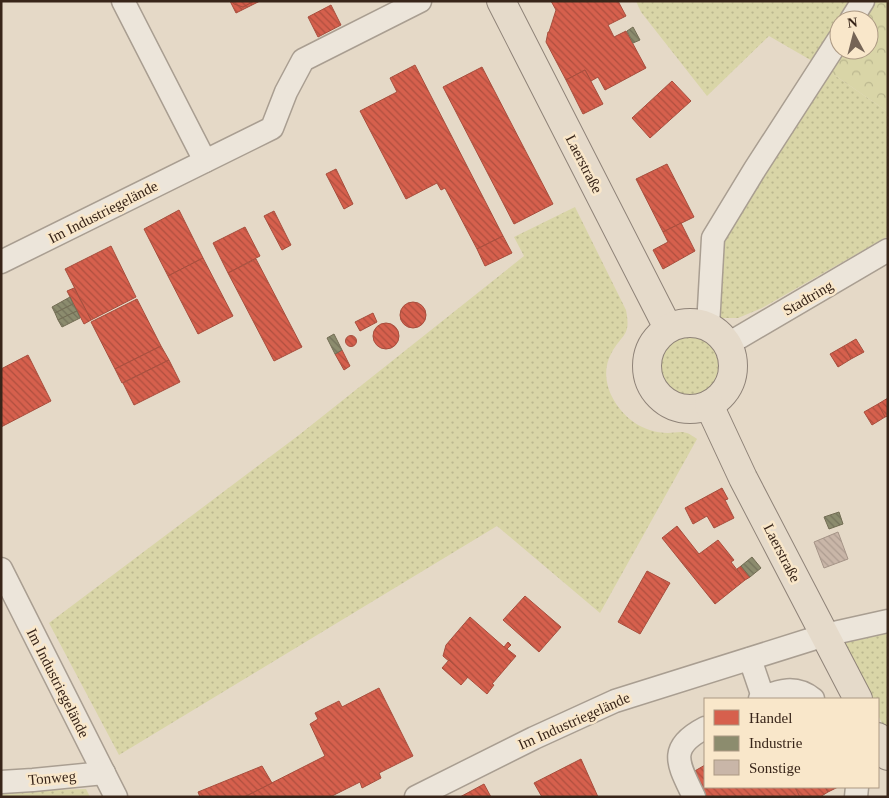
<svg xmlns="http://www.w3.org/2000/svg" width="889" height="798" font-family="Georgia,serif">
<defs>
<pattern id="grass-dots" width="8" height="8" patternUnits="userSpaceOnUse" patternTransform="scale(1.25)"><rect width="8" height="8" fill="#d9d5a7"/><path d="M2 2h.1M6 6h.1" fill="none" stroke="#bbb78f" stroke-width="1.8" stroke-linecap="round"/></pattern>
<pattern id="forest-crowns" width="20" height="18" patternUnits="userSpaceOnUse" patternTransform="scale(1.25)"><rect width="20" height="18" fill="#d9d5a7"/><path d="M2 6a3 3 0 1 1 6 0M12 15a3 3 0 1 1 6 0" fill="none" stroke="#bbb78f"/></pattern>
<pattern id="shops-back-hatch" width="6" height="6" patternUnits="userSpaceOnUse" patternTransform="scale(1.25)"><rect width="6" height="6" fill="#d6604d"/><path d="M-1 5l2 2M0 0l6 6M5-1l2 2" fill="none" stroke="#af4f3f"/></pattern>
<pattern id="industry-back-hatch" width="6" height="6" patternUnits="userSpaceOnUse" patternTransform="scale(1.25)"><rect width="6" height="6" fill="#8c8c6e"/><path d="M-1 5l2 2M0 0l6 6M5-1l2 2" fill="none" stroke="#73725a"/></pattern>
<pattern id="building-back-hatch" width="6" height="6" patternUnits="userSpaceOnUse" patternTransform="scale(1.25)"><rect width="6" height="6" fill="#c9b6a8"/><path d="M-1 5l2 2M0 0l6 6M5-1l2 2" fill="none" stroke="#ad9c90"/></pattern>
</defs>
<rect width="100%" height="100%" fill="#e5d9c7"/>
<g fill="url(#grass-dots)">
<polygon points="636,1 850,1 814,62 769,36 707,96 641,12"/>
<polygon points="830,72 888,112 888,236 762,308 738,318 721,318 718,305 723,238"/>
<path d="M575 207 626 310C631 336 623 333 612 352 597 377 613 408 635 423 644 429 656 433 668 433 674 433 681 431 687 433 690 434 694 437 697 439L600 613 497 526 119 755 49 623 299 435 524 256 514 237Z"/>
<circle cx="689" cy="367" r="36"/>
<polygon points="888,625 888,736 878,715 878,699 870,699 840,638"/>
<polygon points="86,789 90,797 1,797 1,792"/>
</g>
<polygon fill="url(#forest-crowns)" points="872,1 888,1 888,112 830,72 843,50 869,50 869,20 861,20"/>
<g fill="url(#shops-back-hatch)" stroke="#a74e3d">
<polygon points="230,1 243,7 254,1 260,1 236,13"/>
<polygon points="232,1 254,1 243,7 234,4"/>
<polygon points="551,1 618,1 626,16 608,25 614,37 626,31 646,68 605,90 598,77 591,81 585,70 566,80 546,42 548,32 549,32 556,10"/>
<polygon points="331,5 341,25 318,37 308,17"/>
<polygon points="415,65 503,236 477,249 445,188 441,190 437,183 406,199 360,111 397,92 390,78"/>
<polygon points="482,67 553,204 514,224 443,87"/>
<polygon points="585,70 603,104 583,114 566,80"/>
<polygon points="672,81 691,101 650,138 632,118"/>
<polygon points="667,164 694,217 663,232 636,179"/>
<polygon points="336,169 353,204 344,209 326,174"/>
<polygon points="179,210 203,258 168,276 144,229"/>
<polygon points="274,211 291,245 282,250 264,216"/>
<polygon points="681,223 695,251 663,269 653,250 668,242 663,232"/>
<polygon points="245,227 260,256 228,273 213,243"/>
<polygon points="503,236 512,253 485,266 477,249"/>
<polygon points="111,246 136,297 91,320 65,269"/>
<polygon points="203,258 233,316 198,334 168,276"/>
<polygon points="256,259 302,347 274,361 228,273"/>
<polygon points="74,288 91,320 84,324 67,291"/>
<polygon points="137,299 161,346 115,369 91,322"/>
<circle cx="413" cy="315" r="13"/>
<polygon points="373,313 377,322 360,331 355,322"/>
<circle cx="386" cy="336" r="13"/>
<circle cx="351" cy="341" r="5.5"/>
<polygon points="856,339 864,352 851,359 844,346"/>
<polygon points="161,346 169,360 122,383 115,369"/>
<polygon points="844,346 851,359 838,367 830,354"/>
<polygon points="342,350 350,366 344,370 335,354"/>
<polygon points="28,355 51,401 1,427 1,369"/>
<polygon points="169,360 180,382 134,405 123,383"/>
<polygon points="888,398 888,416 885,417 878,404"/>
<polygon points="878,404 885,417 872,425 864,412"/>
<polygon points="722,488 728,499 725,500 734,518 714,528 707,516 693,524 685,508"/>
<polygon points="677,526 699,554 718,540 734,560 731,562 745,580 715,604 662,538"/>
<polygon points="741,566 750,577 745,580 737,569"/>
<polygon points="647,571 670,583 640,634 618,622"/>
<polygon points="525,596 561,627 539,652 503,620"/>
<polygon points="470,617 504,647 508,642 511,645 507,649 516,656 492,684 494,685 487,694 443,656 446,645"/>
<polygon points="449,660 468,677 461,685 442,668"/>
<polygon points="379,688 413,756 379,773 381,778 362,788 360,782 330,797 244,797 325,756 310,724 318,719 315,713 339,701 342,707"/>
<polygon points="581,759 598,797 542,797 534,783"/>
<polygon points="705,765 705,787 795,787 800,797 706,797 693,772"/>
<polygon points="262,766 272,783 244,797 200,797 198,792"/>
<polygon points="484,784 491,797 460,797"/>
<polygon points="795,787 825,787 828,792 820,797 800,797"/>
<polygon points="825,787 838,787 828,792"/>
</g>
<g fill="url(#industry-back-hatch)" stroke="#736d54">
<polygon points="633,27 640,40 633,43 627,31"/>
<polygon points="70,297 73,304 55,313 52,307"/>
<polygon points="73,304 77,311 58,320 55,313"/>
<polygon points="77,311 80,318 62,327 58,320"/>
<polygon points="334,334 342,350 335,354 327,338"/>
<polygon points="839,512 843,524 829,529 824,517"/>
<polygon points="752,557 761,568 750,577 741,566"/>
</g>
<polygon fill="url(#building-back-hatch)" stroke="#a59487" points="838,532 848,559 824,568 814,542"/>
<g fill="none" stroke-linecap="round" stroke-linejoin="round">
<defs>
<g id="minor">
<polyline points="123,1 205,161"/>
<polyline points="851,20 863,1"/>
<polyline points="1,262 272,128 286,92 303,60 420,1"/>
<polyline points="708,326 713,238 755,169 839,39"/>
<polyline points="728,344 888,250"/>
<polyline points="1,569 116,797"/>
<polyline points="750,659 763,697"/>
<path d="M760 699C779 690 796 685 813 699"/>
<polyline points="1,782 33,780 104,773"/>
<polyline points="416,797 534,738 615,701 825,635 888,621"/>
<path d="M694 797C679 765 666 748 705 728"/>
<polyline points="856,797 857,787"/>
</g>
<g id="major">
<polyline points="501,1 668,328"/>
<circle cx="690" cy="366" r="43"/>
<polyline points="709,405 743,478 858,699"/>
<polyline points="878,737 888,756"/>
</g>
</defs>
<use href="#minor" stroke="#a99e91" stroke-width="25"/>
<use href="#major" stroke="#8f8378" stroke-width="30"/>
<use href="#minor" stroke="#ece5da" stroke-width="22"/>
<use href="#major" stroke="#e5daca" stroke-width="28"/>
</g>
<g text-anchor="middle" stroke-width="5" stroke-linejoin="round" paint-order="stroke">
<g font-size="15" fill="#382519" stroke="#f9e7ca">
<text transform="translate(584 164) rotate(63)" y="5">Laerstraße</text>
<text transform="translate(103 212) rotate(-27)" y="5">Im Industriegelände</text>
<text transform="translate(808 298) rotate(-30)" y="5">Stadtring</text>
<text transform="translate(782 553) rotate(63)" y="5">Laerstraße</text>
<text transform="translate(58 683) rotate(63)" y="5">Im Industriegelände</text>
<text transform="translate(574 721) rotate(-24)" y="5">Im Industriegelände</text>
<text transform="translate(52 778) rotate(-5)" y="5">Tonweg</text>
</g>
</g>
<rect width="889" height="798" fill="none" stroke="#382519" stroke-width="5"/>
<rect x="704" y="698" width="175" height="90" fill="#f9e7ca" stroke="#ac9983"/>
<rect x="714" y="710" width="25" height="15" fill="#d6604d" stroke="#ac9983"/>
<text x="749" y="723" font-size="15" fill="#382519">Handel</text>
<rect x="714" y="736" width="25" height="15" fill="#8c8c6e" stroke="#ac9983"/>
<text x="749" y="748" font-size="15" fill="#382519">Industrie</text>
<rect x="714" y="760" width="25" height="15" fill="#c9b6a8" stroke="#ac9983"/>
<text x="749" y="773" font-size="15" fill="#382519">Sonstige</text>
<g transform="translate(854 35) rotate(353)"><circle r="24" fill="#f9e7ca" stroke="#ac9983"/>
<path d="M0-4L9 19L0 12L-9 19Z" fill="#756456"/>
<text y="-8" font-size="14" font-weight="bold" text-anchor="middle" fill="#382519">N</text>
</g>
</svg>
